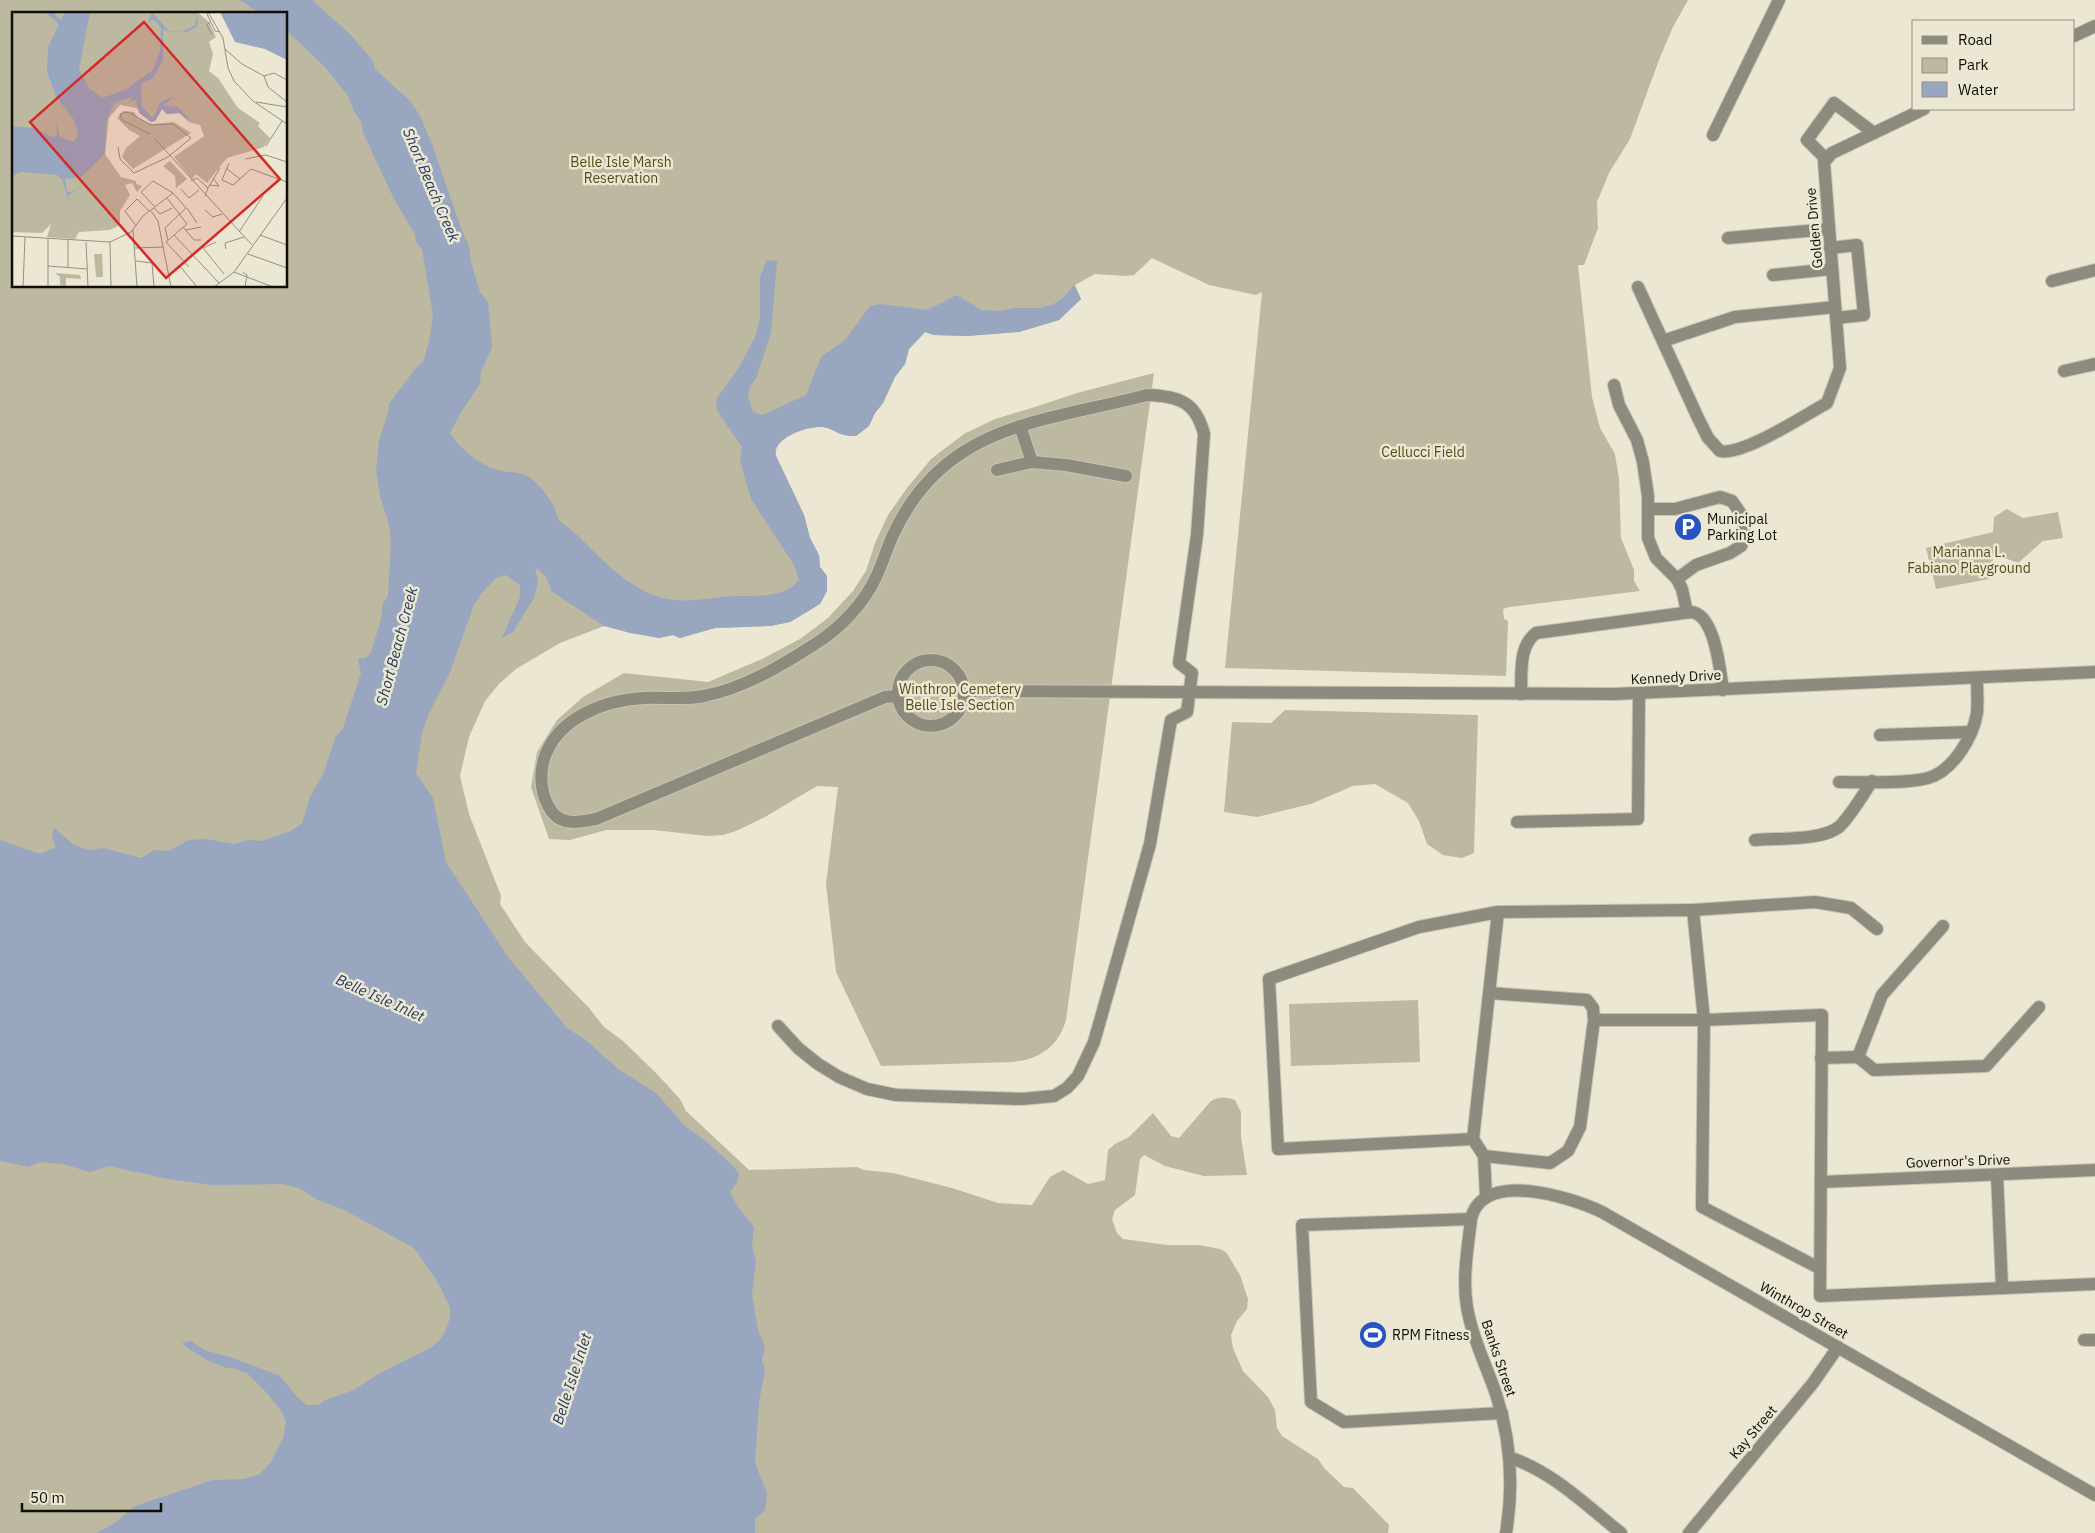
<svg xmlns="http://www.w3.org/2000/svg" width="2095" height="1533" font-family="'IBM Plex Sans',sans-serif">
<rect width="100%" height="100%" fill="#ebe7d2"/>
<g fill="#bdb8a0" fill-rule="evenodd">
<path d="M0 0H1688L1673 27 1659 60 1630 139 1609 173 1597 202 1598 228 1584 265H1578L1592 397 1600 428 1615 454 1619 479 1621 538 1634 570V581L1640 591 1509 607 1503 609 1504 619 1508 621 1506 676 1225 668 1262 292 1256 295 1209 285 1152 258 1134 275 1126 276 1095 274 1075 285 1081 299 1059 320 1019 332 967 336 934 335 925 332 909 349 905 364 895 377 883 403 875 413 869 426 856 436C852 436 848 436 844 435 836 433 830 427 821 427 808 426 771 438 776 456L804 515 810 538 819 555 820 567 827 576V591L820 604 790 622 770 626 715 628 680 638 673 635 659 638 604 626 560 643 516 669 499 684 485 701 469 737 460 776 469 814 501 896 500 904 525 942 589 1008 604 1027 623 1041 657 1074 680 1099 686 1111 749 1170 857 1167 864 1170 893 1173 952 1188 998 1203 1032 1205 1050 1177 1063 1170 1088 1184 1105 1180 1108 1150 1115 1144 1129 1137 1153 1113 1171 1136 1179 1138 1210 1102C1218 1096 1226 1097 1235 1100L1241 1112V1137L1247 1175 1204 1176 1165 1166 1144 1155 1140 1159 1135 1195 1115 1210 1112 1219 1117 1233 1123 1239 1167 1245H1199L1220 1249 1226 1252 1240 1275 1248 1299 1247 1309 1237 1321 1231 1335 1233 1348 1243 1371 1268 1397 1275 1410 1277 1428 1282 1436 1318 1459 1324 1468 1344 1487 1353 1488 1389 1525 1388 1533H0ZM14 14H286V286H14Z"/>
<path d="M1154 373 1066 1020C1058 1047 1040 1059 1013 1062L881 1066 836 972 826 884 838 787 817 786 765 817 736 831 723 835 707 836 654 830H606L570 840 549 839 531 787 537 752 557 720 583 697 624 673 708 682 762 659 800 639 828 618 853 591 866 571 875 543 888 515 907 488 931 459 964 434 995 419 1035 407 1077 393Z"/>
<polygon points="2007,509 2023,518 2058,512 2063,538 2043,541 2018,563 1994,554 1989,579 1936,589 1926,548 1993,532 1994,517"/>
<polygon points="1285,710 1478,715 1474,853 1462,858 1443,855 1427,844 1419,821 1408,803 1375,784 1353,786 1311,804 1257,817 1224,812 1232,722 1271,723"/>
<polygon points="1418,1000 1420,1062 1291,1066 1289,1004"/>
</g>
<path fill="#98a6c0" d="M240 0H312L351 35 373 61 375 69 411 102 420 116 432 144 462 231 469 246 471 262 480 292 488 302 492 348 481 371 480 384 461 412 450 433C459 448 480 465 497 470 508 473 520 471 530 478 540 485 548 496 554 507 556 512 557 517 560 521 564 525 570 529 575 533 602 559 634 596 674 600 695 602 715 597 735 596 756 596 785 598 799 580L794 565 751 499 740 461 742 447 720 415 716 407 717 398 738 369 756 335 760 318V277L767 260 777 261 771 333 756 378 750 387 748 396 753 412 762 415 806 395 821 357 845 340 870 306 881 304 927 310 957 295 981 310 999 311 1014 308H1039L1052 305 1063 298 1074 285 1081 299 1059 320 1019 332 967 336 934 335 925 332 909 349 905 364 895 377 883 403 875 413 869 426 856 436C852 436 848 436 844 435 836 433 830 427 821 427 808 426 771 438 776 456L804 515 810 538 819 555 820 567 827 576V591L820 604 790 622 770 626 715 628 680 638 673 635 659 638 630 633 604 626 557 595 551 591 547 578 535 567 538 581 534 598 513 632 502 638 520 597V585L506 575 496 578 481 594 474 605 449 675 430 711 422 733 416 773 433 798 446 862 508 957 567 1028 587 1041 618 1069 656 1093 685 1126 707 1142 734 1167 739 1174 738 1181 730 1192 738 1207 754 1227 752 1247 756 1261 752 1295 758 1330 765 1347 762 1360 765 1370 759 1403 755 1463 767 1493 765 1510 755 1519V1533H97L116 1522 135 1506 213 1480 244 1479 260 1474 271 1462 283 1438 286 1422 282 1412 266 1392 247 1373 233 1368H226L207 1360 189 1349 182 1343 191 1341 204 1350 233 1358 280 1376 298 1398 307 1405H319L325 1400 354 1390 380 1373 430 1348 439 1341 445 1332 450 1318V1307L437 1281 414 1248 344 1210 316 1199 299 1188 282 1184 213 1185 168 1179 109 1166 90 1172 63 1164 40 1162 29 1167 0 1161V840L40 854 56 847 52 837 54 828 74 845 88 850 104 848 141 858 154 850 168 851 189 840 206 839 234 844 248 840 262 841 291 831 302 823 310 797 324 772 335 738 343 728 346 719 361 673 358 659 365 658 371 653 382 615V605L388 596 391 542 389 525 380 496 376 471 379 440 388 413 389 404 415 369 423 362 429 342 433 315 422 249 416 242 415 234 394 199 363 133 362 123 354 111 348 96 325 67 286 30V14H261Z"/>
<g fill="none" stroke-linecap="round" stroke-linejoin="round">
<defs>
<g id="minor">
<polyline points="2074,36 2095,26"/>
<polyline points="1713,135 1779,0"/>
<polyline points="1826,159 1807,140 1834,103 1874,133"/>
<polyline points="1728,238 1829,229"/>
<polyline points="1830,248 1857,245 1864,315 1836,318"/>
<polyline points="1773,275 1832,269"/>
<polyline points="2052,281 2095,270"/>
<path d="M1638 287 1698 418 1708 438 1720 451C1743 456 1805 415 1827 403L1840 368 1824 162 1832 153 1924 109"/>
<polyline points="1663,341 1735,317 1835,307"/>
<polyline points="2064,371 2095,364"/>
<polyline points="1614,385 1619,405 1637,440 1643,462 1648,496 1648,538 1656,558 1677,579 1682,589 1687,612"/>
<polyline points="1020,426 1032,462"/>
<polyline points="997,470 1032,462 1066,465 1126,476"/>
<polyline points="1648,509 1675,509 1720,497 1732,501 1743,517 1746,535 1741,546 1730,553 1696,565 1677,579"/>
<circle cx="931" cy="693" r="33"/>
<polyline points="965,691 1614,694 2095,672"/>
<path d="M1521 694C1522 673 1518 647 1536 633L1691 612C1715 614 1720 670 1723 690"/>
<polyline points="1880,735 1970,732"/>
<path d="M1839 782C1863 782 1907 784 1928 778 1953 771 1973 737 1977 713 1978 701 1977 689 1977 678"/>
<polyline points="1517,822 1638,819 1639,694"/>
<path d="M1755 840C1776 838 1824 841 1840 826 1852 814 1862 796 1872 781"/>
<polyline points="1693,910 1815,902 1851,908 1877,929"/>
<polyline points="1594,1020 1704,1020 1822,1015 1820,1296 2095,1284"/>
<path d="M778 1026 798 1048 818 1064 839 1077 867 1089 896 1095 1022 1099 1054 1096 1067 1088 1078 1076 1094 1042 1150 844 1171 720 1187 712 1192 673 1179 663 1197 535 1204 434C1196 402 1179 396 1147 395 1044 422 944 423 893 535 887 548 883 562 877 575 865 602 841 628 815 644 781 666 744 688 704 696 684 700 663 697 644 698 604 700 557 718 544 759 539 776 541 797 552 812 563 826 580 822 596 819L885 697 898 696"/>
<polyline points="1858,1057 1882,995 1943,926"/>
<polyline points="1821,1058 1858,1057 1874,1070 1986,1066 2039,1007"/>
<polyline points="1473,1139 1278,1149 1269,979 1419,927 1498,912 1693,910 1704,1020 1702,1207 1819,1268"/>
<polyline points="1484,1156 1550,1163 1568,1151 1580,1127 1594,1020 1593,1008 1587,1000 1489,993"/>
<polyline points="1997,1175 2002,1287"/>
<polyline points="1822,1182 2095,1170"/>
<polyline points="1486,1197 1484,1156 1473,1139 1498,912"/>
<polyline points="1471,1219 1302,1225 1311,1402 1344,1422 1502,1413"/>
<polyline points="2084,1340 2095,1340"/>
<path d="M1511 1458C1553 1472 1587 1506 1621 1533"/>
<path d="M1506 1533C1514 1485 1511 1440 1496 1394 1486 1365 1472 1337 1467 1307 1462 1279 1468 1247 1471 1219 1482 1169 1571 1197 1602 1212L2095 1495"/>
<polyline points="1689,1533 1813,1383 1838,1347"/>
</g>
</defs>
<use href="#minor" stroke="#c8c4b2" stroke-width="14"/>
<use href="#minor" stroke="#8d8b7e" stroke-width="12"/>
</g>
<defs>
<symbol id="parking-disc" viewBox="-11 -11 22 22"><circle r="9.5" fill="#2854c2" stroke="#ebe7d2"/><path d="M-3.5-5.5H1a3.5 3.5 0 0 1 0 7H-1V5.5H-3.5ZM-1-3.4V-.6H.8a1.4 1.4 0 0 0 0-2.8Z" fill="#fff"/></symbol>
<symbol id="stadium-disc" viewBox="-11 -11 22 22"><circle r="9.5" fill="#2854c2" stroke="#ebe7d2"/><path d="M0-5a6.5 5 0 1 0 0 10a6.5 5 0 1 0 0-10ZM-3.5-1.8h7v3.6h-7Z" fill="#fff"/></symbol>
</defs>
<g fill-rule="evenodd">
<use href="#parking-disc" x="1672" y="511" width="32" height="32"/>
<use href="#stadium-disc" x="1357" y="1319" width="32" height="32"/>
</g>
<g text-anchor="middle" stroke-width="5" stroke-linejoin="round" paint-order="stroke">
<g font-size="14" fill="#564b17" stroke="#ebe7d2">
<text x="621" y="167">Belle Isle Marsh<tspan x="621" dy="16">Reservation</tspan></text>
<text x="1423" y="457">Cellucci Field</text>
<text x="1969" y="557">Marianna L.<tspan x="1969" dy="16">Fabiano Playground</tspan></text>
<text x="960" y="694">Winthrop Cemetery<tspan x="960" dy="16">Belle Isle Section</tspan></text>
</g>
<g font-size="14" fill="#0f0e07" stroke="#ebe7d2">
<text transform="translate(1814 228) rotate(-95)" y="5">Golden Drive</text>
<text transform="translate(1676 677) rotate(-3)" y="5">Kennedy Drive</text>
<text transform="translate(1958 1161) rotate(-2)" y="5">Governor's Drive</text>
<text transform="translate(1804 1310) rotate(30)" y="5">Winthrop Street</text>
<text transform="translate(1499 1358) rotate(71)" y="5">Banks Street</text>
<text transform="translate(1753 1432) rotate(-50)" y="5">Kay Street</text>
</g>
<g font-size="14" fill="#0f0e07" stroke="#ebe7d2" text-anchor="start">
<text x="1707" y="524">Municipal<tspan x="1707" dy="16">Parking Lot</tspan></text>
<text x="1392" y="1340">RPM Fitness</text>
</g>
<g font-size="15" font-style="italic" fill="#25375d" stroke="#ebe7d2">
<text transform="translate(431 185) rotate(67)" y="5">Short Beach Creek</text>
<text transform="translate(397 646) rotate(-75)" y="5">Short Beach Creek</text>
<text transform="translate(380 998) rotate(24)" y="5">Belle Isle Inlet</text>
<text transform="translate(572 1379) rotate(-72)" y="5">Belle Isle Inlet</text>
</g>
</g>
<g transform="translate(12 12)">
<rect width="275" height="275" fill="#ebe7d2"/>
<path d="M0 0H185L197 10 204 25 197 30 201 42 197 59 206 66 226 96 248 111 246 114 258 126 252 135 215 146 195 171 184 162 180 167 162 145 192 124 188 113 177 110 167 101 155 102 150 97 143 109 139 110 124 96 108 93 97 106 93 142 109 165 124 169V172L130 174 125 180 120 171 113 173 118 183 108 199V213L98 218 67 220 63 227 35 225 39 212 30 221 0 220ZM111 99 122 100 127 107 140 112 162 110 179 121 121 157 110 145 114 136 128 124 117 118 105 106ZM158 149 175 167 164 176 163 164 151 154ZM82 242H90L91 265H84ZM43 261 68 263 69 267 54 266V275L48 273V265Z" fill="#bdb8a0"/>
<path d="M33 0H41L49 8 53 0H78L67 58 77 76 90 86 113 78 141 58 148 39 149 16 141 7 138 10H136L140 0 157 19 172 20H159L151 17V48L141 66 129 72 130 94 141 107 148 90 163 84 151 94 166 95 180 110 167 101 155 102 150 97 143 109 139 110 127 101 124 88 117 89 121 85 103 90 94 110 93 141 89 146 69 165 53 167 55 180 64 179 56 183 57 191 50 167 45 163 9 160 0 164V114L21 116 41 125 45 123 44 111 48 125 62 130 66 122 62 108 44 84 35 60 36 35 47 12ZM208 0H275V48L253 37 223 30Z" fill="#98a6c0"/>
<path fill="none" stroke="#98a6c0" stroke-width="2.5" d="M172 20 184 14 185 7"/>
<path fill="none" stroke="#939081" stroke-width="1" d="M194 0 203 19 208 20M196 0 211 26 216 56 222 69 241 89 275 112M199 9 195 13 200 23M213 37 230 52 252 64M252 64 256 75 275 90M252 64 262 61 275 68M244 90 275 95M143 127 240 233M254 134 270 109M106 135 108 147 122 161 156 145 179 126 161 112 139 113 116 100 108 102 110 108 138 122M233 147 254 143 275 150M217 151 210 168 221 173 239 157 275 170M215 157 228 167M179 169 185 166 196 176 193 184M198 173 207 174 201 166M196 176 208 156M169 177 177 186 187 178M155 186 175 212 154 230 177 255M142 194 129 180 141 169 161 181 174 196 153 216 156 228M142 196 148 202 160 196M175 196 185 211M193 198 201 205 210 202M139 199 146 209 159 275M124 214 113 199 125 187 137 199M171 215 182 228H189M121 218 125 275M174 218 189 215M227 220 251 184M162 223 207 271M248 223 275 233M0 224 98 230 119 220 131 204 161 181M36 227V275M56 228V255M74 230 76 275M98 230 99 275M204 230 191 236 212 262M123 236 151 235M214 237 213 231 232 225M236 242 275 256M124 249 140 251 142 275M167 253 185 275M36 254 75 257M222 260 261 275M231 260 235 263 233 275M11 275 13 225M202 275 222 260 275 186"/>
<path fill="#d62828" fill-opacity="0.15" stroke="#d62828" stroke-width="2.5" d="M132 10 268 167 154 266 18 110Z"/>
<rect width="275" height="275" fill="none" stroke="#0f0e07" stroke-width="2.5"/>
</g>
<rect x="1912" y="20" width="162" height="90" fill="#ebe7d2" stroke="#939081"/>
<rect x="1922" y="36" width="25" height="8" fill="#8d8b7e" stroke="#939081"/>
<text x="1958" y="45" font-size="15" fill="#0f0e07">Road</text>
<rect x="1922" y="58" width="25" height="15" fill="#bdb8a0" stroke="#939081"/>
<text x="1958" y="70" font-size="15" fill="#0f0e07">Park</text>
<rect x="1922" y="82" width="25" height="15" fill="#98a6c0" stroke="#939081"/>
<text x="1958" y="95" font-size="15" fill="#0f0e07">Water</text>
<path d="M22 1503v8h139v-8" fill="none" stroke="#0f0e07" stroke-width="2.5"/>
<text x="30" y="1503" font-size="15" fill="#0f0e07" stroke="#ebe7d2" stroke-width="4" paint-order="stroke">50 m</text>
</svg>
